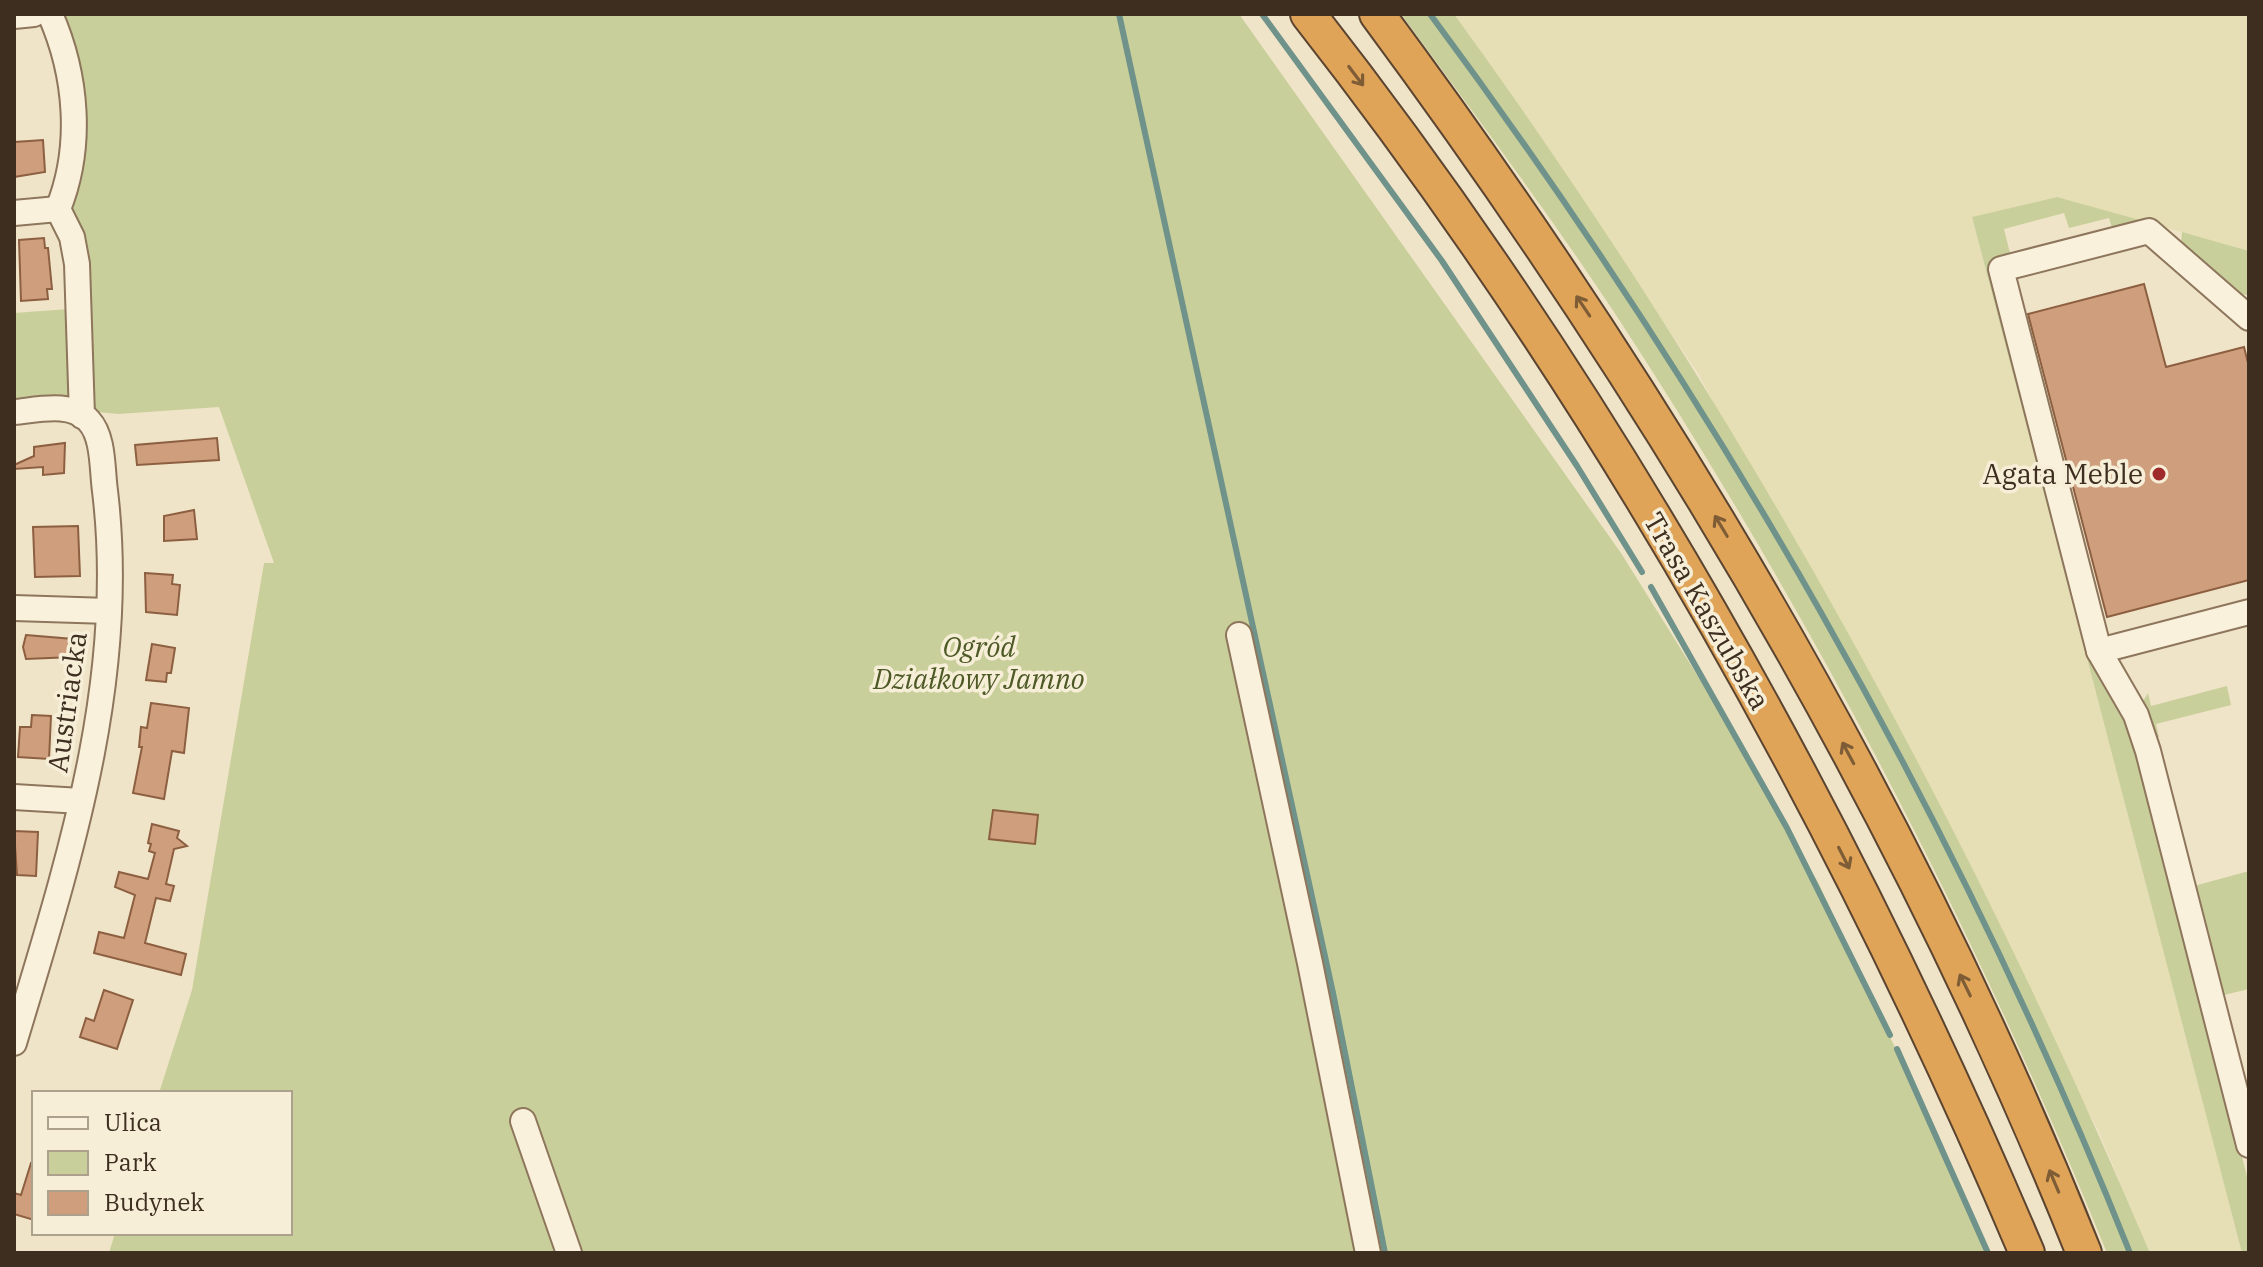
<svg xmlns="http://www.w3.org/2000/svg" width="2263" height="1267" font-family="'IBM Plex Serif',serif">
<rect width="100%" height="100%" fill="#f0e4c8"/>
<polygon fill="#e6deb5" points="1454,14 2249,14 2249,251 2057,197 1972,218 2242,1253 2150,1253 2098,1130 1698,373"/>
<g fill="#c9cf9b">
<polygon points="62,14 1239,14 1621,553 1707,691 1819,884 1956,1179 1985,1253 109,1253 115,1233 290,1233 290,1093 159,1093 192,990 264,563 274,563 219,407 119,414 14,404 14,313 69,309 70,209"/>
<path d="M1401 14H1454C1734 399 1964 815 2150 1253H2107C1974 925 1808 608 1614 312 1547 211 1473 112 1401 14Z"/>
<polygon points="2057,197 2147,222 2113,231 2109,218 2069,228 2064,213 2004,229 2011,257 1991,263 1990,269 2136,747 2249,1184 2249,1253 2242,1253 1972,217"/>
<polygon points="2182,232 2249,251 2249,295 2231,294 2181,244"/>
<polygon points="2227,686 2231,705 2156,724 2159,737 2155,737 2142,703 2148,693 2151,706"/>
<polygon points="2249,871 2249,989 2224,995 2194,886"/>
</g>
<g fill="none" stroke-linecap="round" stroke-linejoin="round">
<g stroke="#6f938a" stroke-width="6">
<polyline points="1119,14 1333,993 1385,1253"/>
<polyline points="1262,14 1442,261 1577,466 1642,572"/>
<path d="M1430 14C1713 395 1954 812 2130 1253"/>
<polyline points="1651,587 1787,828 1890,1035"/>
<polyline points="1897,1049 1988,1253"/>
</g>
</g>
<g fill="#cf9f7d" stroke="#8d5f41" stroke-width="2">
<polygon points="43,140 45,172 14,177 15,142"/>
<polygon points="44,238 45,248 48,248 52,289 47,289 48,299 21,301 19,240"/>
<polygon points="2144,284 2166,367 2244,347 2249,367 2249,580 2107,617 2028,314"/>
<polygon points="217,438 219,460 137,465 135,445"/>
<polygon points="65,443 64,473 43,475 43,467 14,469 14,465 34,456 34,447"/>
<polygon points="194,510 197,539 164,541 164,516"/>
<polygon points="78,526 80,576 35,577 33,527"/>
<polygon points="145,573 173,575 172,584 180,585 177,615 146,612"/>
<polygon points="26,635 73,639 73,657 26,659 23,647"/>
<polygon points="152,644 175,648 171,673 167,673 166,682 146,680"/>
<polygon points="151,703 189,708 184,753 172,751 164,799 133,793 142,747 139,747 141,727 147,728"/>
<polygon points="32,715 51,716 49,759 18,757 20,727 31,727"/>
<polygon points="993,810 1038,815 1035,844 989,839"/>
<polygon points="152,824 179,831 177,838 187,846 174,849 166,884 174,886 170,901 156,898 145,943 186,954 181,975 94,953 99,932 124,938 135,895 115,887 119,872 148,879 155,853 149,851 151,844 148,843"/>
<polygon points="14,831 38,832 36,876 17,875"/>
<polygon points="104,990 133,1000 117,1049 80,1037 86,1018 94,1021"/>
<polygon points="31,1163 34,1164 34,1220 14,1214 14,1193 21,1195"/>
</g>
<g fill="none" stroke-linecap="round" stroke-linejoin="round">
<defs>
<g id="minor">
<path d="M50 14C77 75 83 147 58 209L72 237 77 264 82 416"/>
<polyline points="14,16 34,14"/>
<polyline points="14,213 58,209"/>
<path d="M14 412C37 410 72 401 89 421 104 437 102 470 105 491 128 681 68 863 14 1043"/>
<polyline points="14,608 109,611"/>
<polyline points="2249,612 2099,651 2136,715 2148,751 2249,1145"/>
<polyline points="1239,635 1310,963 1368,1253"/>
<polyline points="2099,651 2001,269 2149,231 2249,318"/>
<polyline points="14,797 81,801"/>
<polyline points="523,1121 569,1253"/>
</g>
<g id="highway">
<path d="M1308 14C1604 392 1840 812 2027 1253"/>
<path d="M1377 14C1660 396 1907 810 2084 1253"/>
</g>
</defs>
<use href="#minor" stroke="#8d765c" stroke-width="28"/>
<use href="#highway" stroke="#5b4430" stroke-width="38"/>
<use href="#minor" stroke="#faf1dc" stroke-width="24"/>
<use href="#highway" stroke="#e0a458" stroke-width="34"/>
</g>
<defs><path id="oneway-shaft" d="M-6 0H5M1.5-3L5.5 0L1.5 3" fill="none" stroke-width="1.6" stroke-linecap="round" stroke-linejoin="round" transform="scale(2)"/></defs>
<g stroke="#7e5d36">
<use href="#oneway-shaft" transform="translate(1356 76) rotate(53)"/>
<use href="#oneway-shaft" transform="translate(1583 306) rotate(-124)"/>
<use href="#oneway-shaft" transform="translate(1721 526) rotate(-121)"/>
<use href="#oneway-shaft" transform="translate(1848 753) rotate(-118)"/>
<use href="#oneway-shaft" transform="translate(1844 858) rotate(63)"/>
<use href="#oneway-shaft" transform="translate(1965 985) rotate(-116)"/>
<use href="#oneway-shaft" transform="translate(2054 1181) rotate(-113)"/>
</g>
<circle fill="#9e2a2b" stroke="#f7eed8" stroke-width="3" cx="2159" cy="474" r="8"/>
<g text-anchor="middle" stroke-width="7" stroke-linejoin="round" paint-order="stroke">
<g font-size="28" fill="#3d2e20" stroke="#f7eed8" text-anchor="end">
<text x="2143" y="484">Agata Meble</text>
</g>
<g font-size="28" fill="#3d2e20" stroke="#f7eed8">
<text transform="translate(1707 611) rotate(60)" y="10">Trasa Kaszubska</text>
<text transform="translate(67 702) rotate(-82)" y="10">Austriacka</text>
</g>
<g font-size="28" font-style="italic" fill="#4d5a26" stroke="#f7eed8">
<text x="979" y="657">Ogród<tspan x="979" dy="32">Działkowy Jamno</tspan></text>
</g>
</g>
<rect width="2263" height="1267" fill="none" stroke="#3d2e20" stroke-width="32"/>
<rect x="32" y="1091" width="260" height="144" fill="#f7eed8" stroke="#ada18e" stroke-width="2"/>
<rect x="48" y="1117" width="40" height="12" fill="#faf1dc" stroke="#ada18e" stroke-width="2"/>
<text x="104" y="1131" font-size="24" fill="#3d2e20">Ulica</text>
<rect x="48" y="1151" width="40" height="24" fill="#c9cf9b" stroke="#ada18e" stroke-width="2"/>
<text x="104" y="1171" font-size="24" fill="#3d2e20">Park</text>
<rect x="48" y="1191" width="40" height="24" fill="#cf9f7d" stroke="#ada18e" stroke-width="2"/>
<text x="104" y="1211" font-size="24" fill="#3d2e20">Budynek</text>
</svg>
